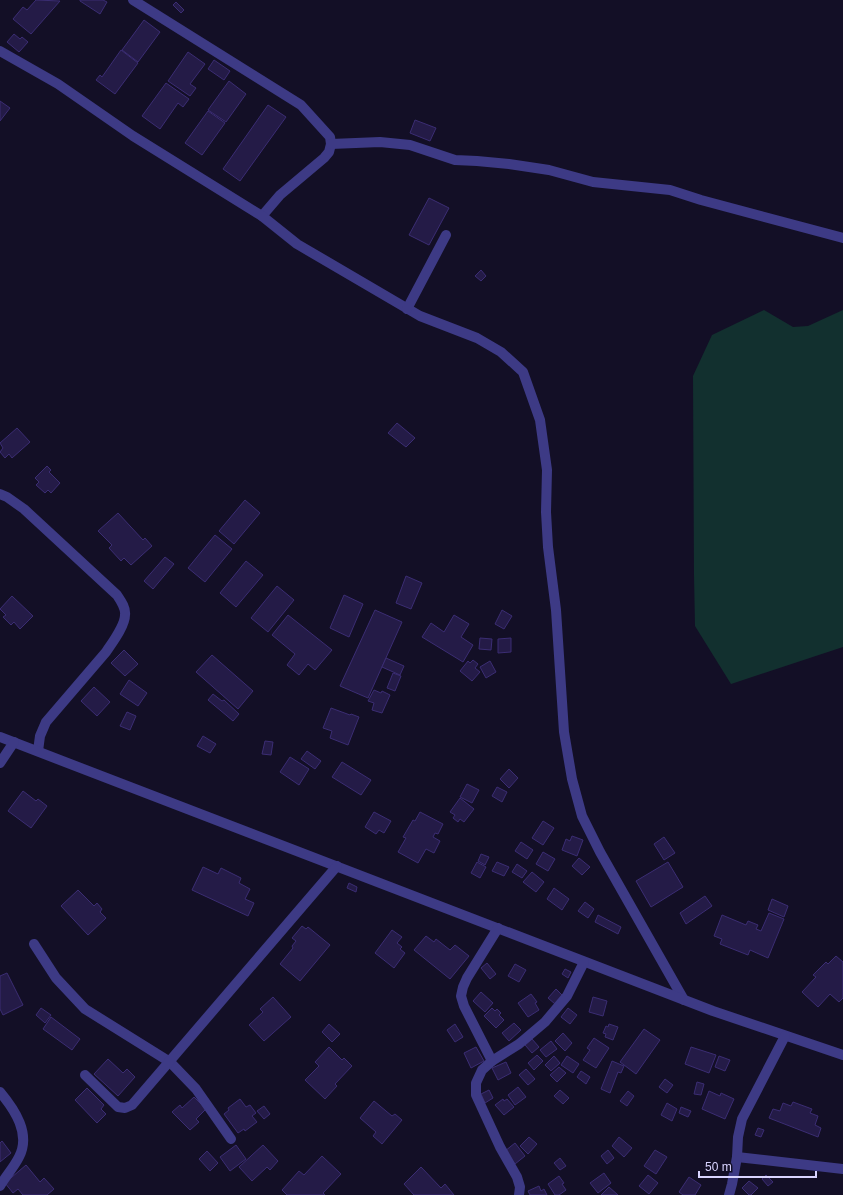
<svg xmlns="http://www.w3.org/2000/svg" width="843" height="1195" font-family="Arial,sans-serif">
<rect width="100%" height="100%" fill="#130f26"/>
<polygon fill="#12302f" points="764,310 793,327 808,326 843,310 843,647 731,684 695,626 694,575 693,376 712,335"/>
<g fill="#241b47" stroke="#3b2d73">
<polygon points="36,0 60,1 31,34 13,19 23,7 27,10"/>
<polygon points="80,0 103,0 107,2 100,14 80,1"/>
<polygon points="176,2 184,10 181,13 173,5"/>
<polygon points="144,20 160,32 138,62 122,50"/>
<polygon points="14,34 20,39 22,37 28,42 19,52 7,42"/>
<polygon points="121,50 138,63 115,94 96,80 100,75 102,77"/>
<polygon points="188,52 205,64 190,84 196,88 190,96 168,81"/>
<polygon points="214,60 230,71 224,80 208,69"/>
<polygon points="229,81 246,94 226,122 208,110"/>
<polygon points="166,83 189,99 183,107 178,103 160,129 142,116"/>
<polygon points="0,101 10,108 0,121"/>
<polygon points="268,105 286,117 240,181 223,169"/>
<polygon points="208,111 225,123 202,155 185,143"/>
<polygon points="415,120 436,128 430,141 410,133"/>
<polygon points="429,198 449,208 429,245 409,235"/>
<polygon points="481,270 486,276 481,281 475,276"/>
<polygon points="397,423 415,438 406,447 388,433"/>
<polygon points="17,428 30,442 12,458 9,454 5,458 0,452 3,448 0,443"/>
<polygon points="47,466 51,470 49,472 60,483 51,493 48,490 45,493 36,485 39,482 35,478"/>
<polygon points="245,500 260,513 234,544 219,531"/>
<polygon points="118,513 143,540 145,538 152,546 131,565 124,558 121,561 109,548 112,545 98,531"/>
<polygon points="215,535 232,549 205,582 188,568"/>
<polygon points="165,557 174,564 153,589 144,581"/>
<polygon points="246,561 263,575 236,607 220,593"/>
<polygon points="406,576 422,583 411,609 396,603"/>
<polygon points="277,586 294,600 268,632 251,618"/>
<polygon points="344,595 363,604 349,637 330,628"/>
<polygon points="12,596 33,616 20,629 14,622 11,625 3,617 6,615 0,609"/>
<polygon points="375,610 402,622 368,698 340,686"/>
<polygon points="502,610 512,616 504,629 495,624"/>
<polygon points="288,615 332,650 315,670 308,664 299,675 287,665 295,654 272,635"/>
<polygon points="454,615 469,624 461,637 473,645 463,662 422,637 431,623 444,632"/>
<polygon points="480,638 492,639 491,650 479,649"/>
<polygon points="511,638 511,652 498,653 498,639"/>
<polygon points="124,650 138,664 125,676 111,663"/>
<polygon points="212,655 253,691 238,709 196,672"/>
<polygon points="386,658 404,666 400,675 382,667"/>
<polygon points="473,660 478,664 475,668 480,672 472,681 460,671 468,661 470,663"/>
<polygon points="490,661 496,672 486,678 480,667"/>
<polygon points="393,673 401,676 395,691 387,688"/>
<polygon points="129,680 147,693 138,706 120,694"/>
<polygon points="94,687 110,702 97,716 81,701"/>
<polygon points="374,690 381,693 382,691 390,695 382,713 372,710 374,703 368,701"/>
<polygon points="213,694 222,701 224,700 239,714 233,721 208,700"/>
<polygon points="331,708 350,715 351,714 359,717 348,745 330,738 332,731 323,728"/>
<polygon points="127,712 136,716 130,730 120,726"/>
<polygon points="203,736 216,744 210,753 197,746"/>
<polygon points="265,741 273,742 271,755 262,754"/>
<polygon points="307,751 321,761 315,769 301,759"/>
<polygon points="290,757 309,769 299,785 280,772"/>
<polygon points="342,762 371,780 361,795 332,777"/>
<polygon points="509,769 518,778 509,788 500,779"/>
<polygon points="467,784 479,790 472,803 460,797"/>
<polygon points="497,787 507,792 502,802 492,796"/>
<polygon points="23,791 36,801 38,799 47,806 31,828 8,811"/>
<polygon points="460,798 474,809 464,822 460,819 458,822 453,818 455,815 450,812"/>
<polygon points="374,812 391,821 384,833 379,830 376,834 365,827"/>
<polygon points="420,812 443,824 438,834 435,833 433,837 440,841 434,853 426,849 418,863 398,852 406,838 403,837 413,820 415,821"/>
<polygon points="543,821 554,828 543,845 532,838"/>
<polygon points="572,836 583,840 577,856 562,850 566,839 570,841"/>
<polygon points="664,837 675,853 664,860 654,844"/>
<polygon points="521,842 533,850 527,859 515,851"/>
<polygon points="543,852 555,859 548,871 536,864"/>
<polygon points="481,854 489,857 485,865 478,861"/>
<polygon points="579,858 590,867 582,875 572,866"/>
<polygon points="477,862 486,867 480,878 471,873"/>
<polygon points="497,862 509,867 504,876 492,871"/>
<polygon points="668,862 683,887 651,907 636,881"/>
<polygon points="517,864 527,871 522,878 512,872"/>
<polygon points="203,867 218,874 221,868 241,878 239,883 250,889 245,899 254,903 248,916 192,890"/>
<polygon points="532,872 544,882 536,892 523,882"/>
<polygon points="349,883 357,887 356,892 347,888"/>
<polygon points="554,888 569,899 562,910 547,899"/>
<polygon points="78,890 94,906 97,903 102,909 100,912 106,918 88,935 61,906"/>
<polygon points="705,896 712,906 686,924 680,913"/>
<polygon points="772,899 788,906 784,917 768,910"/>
<polygon points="585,902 594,909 588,918 578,911"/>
<polygon points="769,913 784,919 768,958 750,950 748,955 720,944 722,939 714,936 722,915 746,925 748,921 758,925 756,929 761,931"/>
<polygon points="598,915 621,927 618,934 595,922"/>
<polygon points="302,926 306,929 308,927 330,945 300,981 280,964 293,948 292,946 296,941 292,938"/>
<polygon points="392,930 402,937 397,943 402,947 400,949 405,953 394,968 375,953"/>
<polygon points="426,936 434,942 436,939 450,950 455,945 469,956 450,979 414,950"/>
<polygon points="836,956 843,962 843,998 839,1002 830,994 818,1007 802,992 816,977 813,975 826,962 828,964"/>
<polygon points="487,963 496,974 490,979 481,968"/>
<polygon points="515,964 526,970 519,982 508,976"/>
<polygon points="565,969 571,972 568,978 562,974"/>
<polygon points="7,973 23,1005 3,1015 0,1009 0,976"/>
<polygon points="556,989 563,996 555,1004 548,998"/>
<polygon points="481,992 493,1003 485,1012 473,1001"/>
<polygon points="531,994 537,1002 535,1003 539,1010 528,1017 518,1003"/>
<polygon points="273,997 291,1017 264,1041 249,1025 263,1012 260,1009"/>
<polygon points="593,997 607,1001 603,1016 589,1012"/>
<polygon points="41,1008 51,1015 45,1023 36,1015"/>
<polygon points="492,1008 495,1011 497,1009 501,1013 499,1015 504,1020 496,1028 484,1016"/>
<polygon points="568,1008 577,1015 570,1024 561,1017"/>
<polygon points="51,1017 80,1039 72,1050 43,1029"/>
<polygon points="514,1023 521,1030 509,1041 502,1033"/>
<polygon points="329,1024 340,1034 332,1042 322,1032"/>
<polygon points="455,1024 463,1037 455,1042 447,1030"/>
<polygon points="609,1024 618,1027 613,1040 605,1037 606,1034 603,1033 606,1026 608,1027"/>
<polygon points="644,1029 660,1040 636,1074 620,1062"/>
<polygon points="563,1033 572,1043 565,1051 555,1041"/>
<polygon points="594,1038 609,1048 596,1068 583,1060 590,1050 587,1048"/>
<polygon points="532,1039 539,1047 532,1053 525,1045"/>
<polygon points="551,1041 557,1049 546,1057 540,1050"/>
<polygon points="329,1047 342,1060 344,1058 352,1066 335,1084 337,1086 325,1099 305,1080 319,1066 315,1062"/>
<polygon points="476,1047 484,1061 471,1068 464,1053"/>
<polygon points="691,1047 716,1055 709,1073 685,1064"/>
<polygon points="537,1055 543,1061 534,1070 528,1063"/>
<polygon points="554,1056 560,1063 551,1071 545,1065"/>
<polygon points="567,1056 579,1064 573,1073 561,1065"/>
<polygon points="719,1056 730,1060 725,1071 715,1067"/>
<polygon points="108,1059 123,1073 127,1069 135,1077 118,1096 94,1074"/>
<polygon points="612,1061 624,1066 621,1073 618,1072 610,1093 601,1089"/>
<polygon points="506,1062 511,1073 498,1080 492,1068"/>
<polygon points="559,1067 566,1073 557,1082 550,1075"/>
<polygon points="526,1069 535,1079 528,1085 519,1075"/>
<polygon points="581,1071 590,1077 586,1084 577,1077"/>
<polygon points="665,1079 673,1085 667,1093 659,1087"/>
<polygon points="697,1082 704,1084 701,1095 694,1094"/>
<polygon points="518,1087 526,1097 515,1105 508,1095"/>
<polygon points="87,1088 104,1105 101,1109 106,1114 97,1123 75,1100"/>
<polygon points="489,1090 493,1098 485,1103 481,1094"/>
<polygon points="560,1090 569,1098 563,1104 554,1096"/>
<polygon points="628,1091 634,1096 627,1106 620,1101"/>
<polygon points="709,1091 720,1096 721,1093 734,1099 725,1119 702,1109"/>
<polygon points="194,1097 206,1109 196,1119 199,1122 190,1130 172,1112 180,1105 182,1108"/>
<polygon points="240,1099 246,1107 250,1105 256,1113 252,1116 257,1122 245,1131 244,1129 238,1133 224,1114 229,1110 228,1108"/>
<polygon points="503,1099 504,1101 507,1099 514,1107 504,1115 495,1105"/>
<polygon points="374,1101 392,1116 395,1114 402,1120 382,1144 373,1136 376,1132 360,1118"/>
<polygon points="793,1102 812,1109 810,1113 818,1116 815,1125 821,1128 818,1137 769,1118 773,1109 780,1111 783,1103 791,1106"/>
<polygon points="667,1103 677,1109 672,1121 661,1115"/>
<polygon points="264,1106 270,1114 264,1119 257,1111"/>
<polygon points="681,1107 691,1111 688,1117 679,1113"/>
<polygon points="758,1128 764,1130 761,1137 755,1135"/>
<polygon points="529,1137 537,1144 528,1154 520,1146"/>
<polygon points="619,1137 632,1148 624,1157 612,1146"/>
<polygon points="2,1141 11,1153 0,1162 0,1143"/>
<polygon points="515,1143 525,1156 515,1164 505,1151"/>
<polygon points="236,1145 246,1159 230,1171 220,1157"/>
<polygon points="263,1145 278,1161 270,1170 267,1167 252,1181 239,1167"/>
<polygon points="608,1150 614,1158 607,1164 601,1156"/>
<polygon points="655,1150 667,1157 656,1174 644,1166"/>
<polygon points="207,1151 218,1163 210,1171 199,1159"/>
<polygon points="322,1156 341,1174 323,1193 325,1195 287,1195 282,1190 299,1171 304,1175"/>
<polygon points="560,1158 566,1166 560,1170 554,1163"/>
<polygon points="26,1165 40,1182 44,1178 54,1189 47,1195 23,1195 18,1189 13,1193 5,1183"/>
<polygon points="421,1167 441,1188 445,1184 454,1195 414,1195 404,1184"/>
<polygon points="604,1173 611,1183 598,1193 590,1183"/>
<polygon points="648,1175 658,1183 649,1194 639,1186"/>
<polygon points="766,1175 773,1182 768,1186 762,1179"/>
<polygon points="559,1176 564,1183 562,1184 566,1190 559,1195 555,1195 548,1184"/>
<polygon points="689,1177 701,1185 695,1195 683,1195 679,1192"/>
<polygon points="749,1181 758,1188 751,1195 749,1195 742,1188"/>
<polygon points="539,1186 541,1191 544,1189 547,1195 530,1195 528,1191"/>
<polygon points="609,1187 618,1195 601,1195"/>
</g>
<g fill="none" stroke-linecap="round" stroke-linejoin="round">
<g stroke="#3d3a85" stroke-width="10">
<polyline points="133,0 301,105 330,137 331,144 329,152 324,158 280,195 262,216"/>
<polyline points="0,51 58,84 133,136 262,216 297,244 420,316 477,338 501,352 523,372 540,420 547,470 546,512 548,547 556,610 564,732 572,779 582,816 600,852 684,1000"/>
<polyline points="331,144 380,142 410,145 455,160 477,161 509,164 549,170 593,182 670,190 701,200 843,238"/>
<polyline points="407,309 446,235"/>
<path d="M0 494 7 497 24 509 117 595C121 601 126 608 125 615 125 626 112 643 106 652L46 722 40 736 38 751"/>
<polyline points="0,737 713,1011 843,1055"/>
<polyline points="0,763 14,742"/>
<polyline points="34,944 56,978 85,1009 170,1062 196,1089 231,1139"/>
<polyline points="492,1061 464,1006 461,996 463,987 467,978 498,928"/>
<polyline points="85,1075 118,1107 125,1108 132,1105 337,866"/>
<path d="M0 1092C15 1110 31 1134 19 1157 14 1167 6 1176 0 1186"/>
<polyline points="737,1157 843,1169"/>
<polyline points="519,1195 520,1187 517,1177 500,1147 476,1095 476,1083 482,1070 492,1061 519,1044 545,1022 567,996 584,962"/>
<polyline points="729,1195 732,1184 737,1157 738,1137 742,1119 785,1036"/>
</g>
</g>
<path d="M699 1171v6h117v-6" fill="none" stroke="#d9d4ff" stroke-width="2"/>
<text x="705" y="1171" font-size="12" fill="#d9d4ff" stroke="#130f26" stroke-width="3" paint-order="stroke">50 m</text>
</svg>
